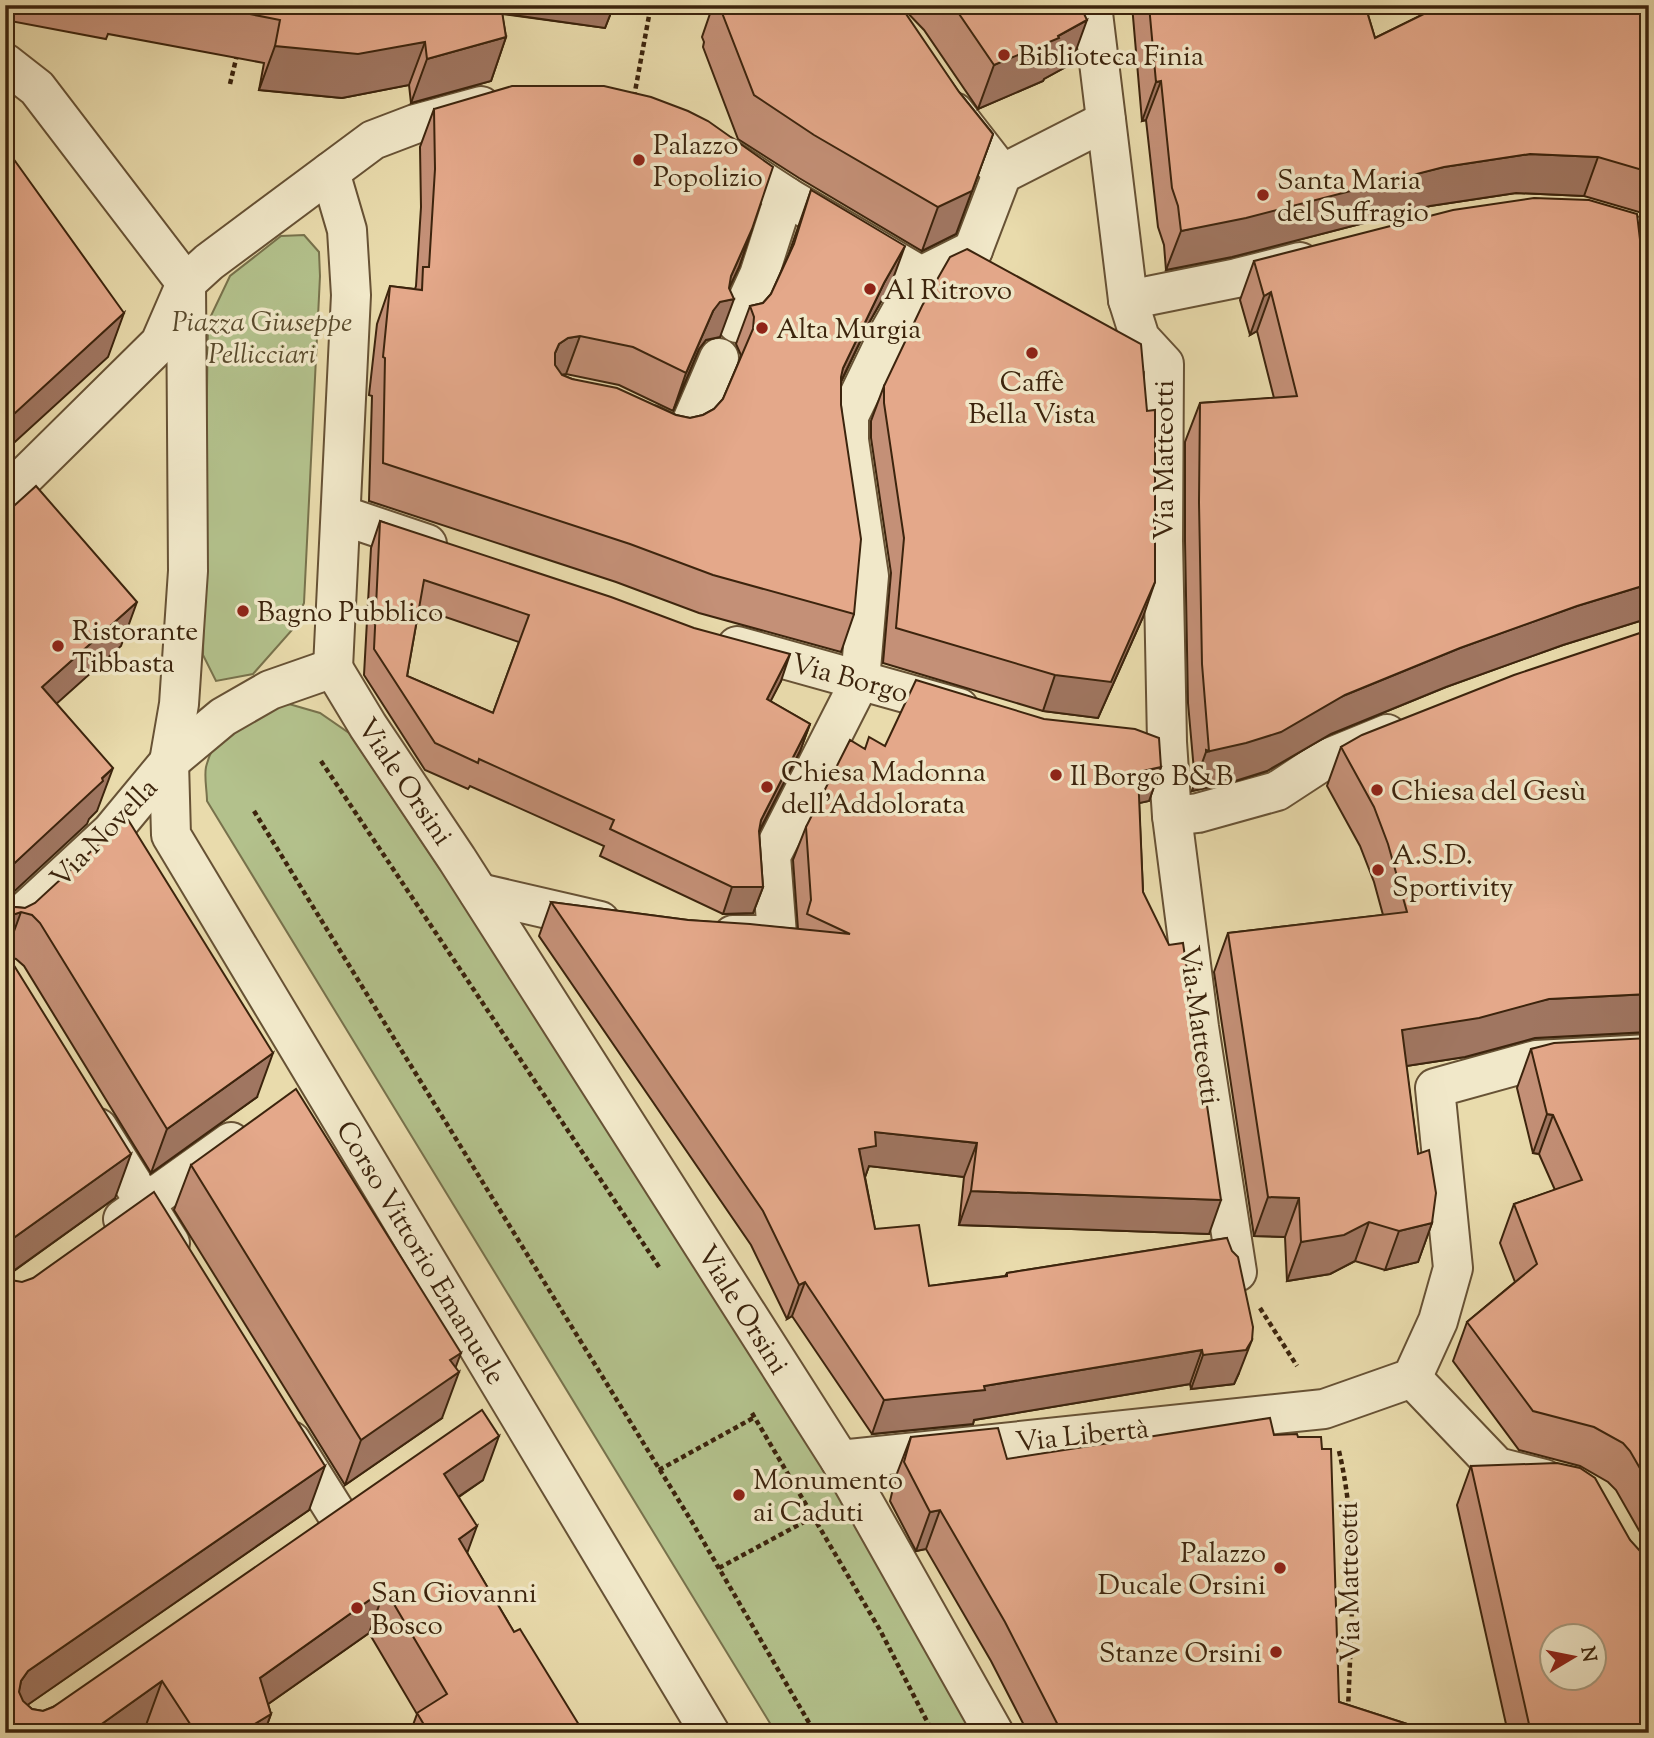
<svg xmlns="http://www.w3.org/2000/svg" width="1654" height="1738" font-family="'Sorts Mill Goudy',serif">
<rect width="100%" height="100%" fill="#e9dbac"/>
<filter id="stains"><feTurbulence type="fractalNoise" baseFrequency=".00286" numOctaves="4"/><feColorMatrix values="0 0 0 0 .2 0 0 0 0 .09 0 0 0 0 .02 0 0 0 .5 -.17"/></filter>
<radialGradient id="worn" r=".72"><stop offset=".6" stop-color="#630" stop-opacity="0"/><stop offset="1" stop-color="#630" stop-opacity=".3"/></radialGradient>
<g fill="#b3c18c" stroke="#78724c" stroke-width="2">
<polygon points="304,235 319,252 320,276 304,603 292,630 253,674 216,681 203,655 208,322 230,276 281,236"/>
<path d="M289 704 320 713 349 733 823 1442 975 1733H776L207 801C207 791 204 777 206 767 218 721 249 714 289 704Z"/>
</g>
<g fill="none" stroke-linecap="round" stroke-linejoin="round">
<defs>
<g id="minor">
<polyline points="1092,5 1128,300 1140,338 1164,364 1163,541 1167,742 1172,816 1199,1027 1237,1272"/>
<polyline points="5,63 37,88 186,283 188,571 179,704 169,762 171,835 710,1733"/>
<polyline points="954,112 1002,174"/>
<polyline points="724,156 787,197 921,276 973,250"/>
<polyline points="330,172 347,230 351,295 333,668"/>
<polyline points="1643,236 1649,284"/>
<polyline points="973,250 1002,174 1106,121"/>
<polyline points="1128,300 1237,278 1300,262"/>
<polyline points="737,323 759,275 779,213 787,197"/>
<polyline points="652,425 666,432 679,434 689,428 719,358"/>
<polyline points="5,496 160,343 186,283 209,262 373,140 415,124 481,106"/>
<polyline points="341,515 427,544"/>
<polyline points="737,646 959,708"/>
<polyline points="333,668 368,726 457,859 840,1460 994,1733"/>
<polyline points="1172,816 1198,813 1277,791 1326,759 1387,734"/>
<polyline points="479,893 600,921"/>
<polyline points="5,930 111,832 169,762 223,717 270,690 333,668"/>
<polyline points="733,935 777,935 771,856 860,681 869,576 849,440 849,416 890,331 921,276"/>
<polyline points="98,1128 170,1243"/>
<polyline points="123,1219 231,1142"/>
<polyline points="1412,1378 1497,1467 1544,1479"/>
<polyline points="291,1441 338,1516"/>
<polyline points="840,1460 1324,1409 1412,1378 1438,1321 1453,1268 1435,1088 1536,1060 1649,1054"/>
</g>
</defs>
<use href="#minor" stroke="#675235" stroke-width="42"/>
<g stroke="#3c240d" stroke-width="4.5" stroke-dasharray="5 3.5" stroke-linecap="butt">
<polyline points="230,84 237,55"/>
<polyline points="634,97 651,5"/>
<polyline points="321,761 661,1270"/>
<polyline points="254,811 692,1522 815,1733"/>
<polyline points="1260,1308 1297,1366"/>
<polyline points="752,1413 880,1630 933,1733"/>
<path d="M1339 1451C1359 1536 1351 1624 1348 1711"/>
<polyline points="659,1470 755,1417"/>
<polyline points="719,1568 813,1517"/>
</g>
<use href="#minor" stroke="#f1e8c9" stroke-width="38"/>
</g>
<g fill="#c49077" stroke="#3c240d" stroke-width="2" fill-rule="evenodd">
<polygon points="5,5 614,5 605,28 502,14 506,37 491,81 411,103 409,85 342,98 259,90 264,63 108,34 106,39 5,20"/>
<polygon points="713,5 897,5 959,92 993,134 956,234 922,251 799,178 738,139 703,47 704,42 702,37"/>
<polygon points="900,5 1080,5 1071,64 1044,79 1043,81 978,109 924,30"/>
<polygon points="1132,5 1365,5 1375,38 1434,9 1433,5 1649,5 1649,215 1584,196 1516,193 1430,206 1232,257 1166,270 1164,245 1158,227 1146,120 1142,121"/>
<polygon points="434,109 752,229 739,267 729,287 720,337 706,340 699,349 673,411 619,385 566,374 562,375 572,379 676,415 690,418 703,415 714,409 723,399 740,359 741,355 736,344 750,306 763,303 771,294 788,256 811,190 891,284 870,321 841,382 841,405 854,614 841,652 699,613 616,582 369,501 372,396 369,395 377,324 390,286 415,289 416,286 421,207 420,147"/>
<polygon points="1641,248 1645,258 1643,620 1563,645 1446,687 1331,734 1267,771 1232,782 1192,791 1195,782 1188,703 1185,541 1185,442 1200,403 1274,398 1257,331 1250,335 1240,300 1254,261"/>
<polygon points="884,386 1143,617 1098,718 1043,711 883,663 891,573 871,438 871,421"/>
<path d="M380 521 781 681 770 701 810 724 800 751 759 832 763 887 753 913 723 914 600 856 604 846 470 786 468 789 425 770 364 675 371 548ZM419 608 519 642 493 713 407 676Z"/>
<polygon points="1649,630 1649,1032 1535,1038 1465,1057 1406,1066 1418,1154 1432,1223 1418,1262 1385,1270 1355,1261 1330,1274 1287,1281 1285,1237 1254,1236 1214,972 1228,933 1383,915 1374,882 1360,846 1327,786 1341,747"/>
<polygon points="885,746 1161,767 1149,801 1139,803 1143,892 1209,1234 959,1225 964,1177 869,1166 865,1177 875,1229 929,1286 1005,1276 1007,1273 1227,1238 1239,1373 1234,1384 1191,1389 1190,1384 974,1420 973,1424 872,1434 792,1316 787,1319 751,1245 539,936 551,902 688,920 798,929 793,860 806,827 865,749"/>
<polygon points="5,901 15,907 25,908 257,1097 151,1173 24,966 16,959 9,957 115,1198 7,1276 309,1510 27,1705 32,1709 43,1711 53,1707 483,1480 459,1497 467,1553 514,1632 584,1733 410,1733 417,1714 369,1633 268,1704 271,1714 264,1733 151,1733 146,1725 5,1733"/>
<polygon points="1649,1038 1649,1548 1616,1490 1608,1482 1580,1466 1519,1450 1453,1361 1467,1322 1515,1282 1500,1243 1514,1204 1555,1190 1539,1154 1533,1153 1517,1088 1531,1049"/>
<polygon points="191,1165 442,1418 345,1485 174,1210"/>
<polygon points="911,1437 1007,1459 1339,1702 1435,1733 1028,1733 991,1661 926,1549 916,1551 890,1501 896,1476"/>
<polygon points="1471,1466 1630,1540 1649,1733 1508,1733 1457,1505"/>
</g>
<g fill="#a07661" stroke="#3c240d" stroke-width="2">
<polygon points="480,5 614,5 605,28 478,10"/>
<polygon points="1087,20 1071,64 1044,79 1043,81 978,109 994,65 1058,36"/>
<polygon points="506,37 491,81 411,103 427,59"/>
<polygon points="425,42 409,85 342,98 259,90 275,46"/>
<polygon points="1161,81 1146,120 1142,121 1156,82"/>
<polygon points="993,134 956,234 922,251 938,207"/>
<polygon points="1530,154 1598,157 1584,196 1516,193 1430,206 1232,257 1166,270 1181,231 1444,167"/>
<polygon points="752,229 739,267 723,301 734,299 720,337 706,340 699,349 673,411 686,373 713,311 731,276"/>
<polygon points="905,246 891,284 870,321 829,406 843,368 884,283"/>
<polygon points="1271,292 1257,331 1250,335 1264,296"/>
<polygon points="124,313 108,357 5,451 5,414"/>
<polygon points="580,336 566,374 554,376 555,353 559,344 568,338"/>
<polygon points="1155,582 1143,617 1098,718 1043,711 1055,675"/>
<polygon points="1649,584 1649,620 1643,620 1563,645 1446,687 1331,734 1267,771 1232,782 1192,791 1206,752 1460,648 1577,606"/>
<polygon points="137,602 121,646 26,731 42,687"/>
<polygon points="790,654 781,681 758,726 767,699"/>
<polygon points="810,724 800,751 751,847 761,820"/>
<polygon points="1161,767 1149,801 1126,806 1138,772"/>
<polygon points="113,768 97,811 89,819 87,824 5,900 5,872"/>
<polygon points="732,887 763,887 753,913 723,914"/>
<polygon points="21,912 5,956 5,920 9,916"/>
<polygon points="1649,994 1648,1032 1535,1038 1465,1057 1387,1069 1402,1030 1549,999"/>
<polygon points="273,1053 257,1097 151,1173 167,1129"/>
<polygon points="1547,1114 1553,1115 1539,1154 1533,1153"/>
<polygon points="875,1132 977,1143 964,1177 869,1166 864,1180 859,1149"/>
<polygon points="131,1154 115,1198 5,1277 5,1246 8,1242"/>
<polygon points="971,1191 1221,1200 1209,1234 959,1225"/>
<polygon points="1268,1197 1299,1198 1285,1237 1254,1236"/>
<polygon points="1369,1222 1355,1261 1330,1274 1287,1281 1301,1242"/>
<polygon points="1432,1223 1418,1262 1385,1270 1399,1231"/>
<polygon points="805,1282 792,1316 787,1319 799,1285"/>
<polygon points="1252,1340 1239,1373 1234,1384 1191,1389 1203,1355"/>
<polygon points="1202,1350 1190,1384 974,1420 973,1424 872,1434 884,1400 984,1386"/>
<polygon points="461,1353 452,1377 459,1372 442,1418 345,1485 361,1440 450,1360"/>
<polygon points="499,1436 483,1480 428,1517 444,1474"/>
<polygon points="325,1466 309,1510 13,1715 21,1681 28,1671"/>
<polygon points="940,1510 926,1549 916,1551 930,1512"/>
<polygon points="477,1526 461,1570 459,1539"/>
<polygon points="385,1589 369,1633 244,1721 260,1678"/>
<polygon points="162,1681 146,1725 134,1733 89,1733"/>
<polygon points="271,1714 264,1733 240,1733"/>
</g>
<g fill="#e4a88a" stroke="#3c240d" stroke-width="2" fill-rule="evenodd">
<polygon points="204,5 501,5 506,37 427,59 425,42 358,54 275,46 280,20"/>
<polygon points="719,5 897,5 906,14 959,92 993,134 972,191 938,207 814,135 754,95"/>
<polygon points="953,5 1080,5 1087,20 1058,36 1059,38 994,65"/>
<polygon points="1149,5 1365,5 1375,38 1442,5 1649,5 1649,172 1598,157 1530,154 1444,167 1246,218 1181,231 1178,206 1172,188 1161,81 1156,82"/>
<polygon points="512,86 604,86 651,97 688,111 708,121 773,167 752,229 731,276 729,288 734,299 720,302 713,311 686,373 633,347 580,336 568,338 559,344 555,353 555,365 562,375 572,379 617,388 676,415 690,418 703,415 714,409 723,399 753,329 754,317 750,306 763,303 771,294 794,244 811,190 905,246 884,283 843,368 841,377 841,405 861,539 854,614 713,575 630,544 383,463 385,358 383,357 390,286 422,290 423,267 429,267 435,169 434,109"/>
<polygon points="5,147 124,313 14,414 5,414"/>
<polygon points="1534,198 1589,200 1637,214 1641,248 1645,258 1649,260 1649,584 1577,606 1460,648 1345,695 1281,732 1246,743 1206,752 1206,750 1209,751 1202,664 1199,502 1200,403 1297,396 1271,292 1264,296 1254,261 1453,210"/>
<polygon points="967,249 1141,344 1147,411 1155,410 1155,582 1111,682 1055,675 896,628 904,538 884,403 884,386 922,306 950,257"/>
<polygon points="36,486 137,602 42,687 113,768 102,778 103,781 5,872 5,514"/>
<path d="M380 521 611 597 694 628 790 654 767 699 810 724 761 820 759 831 763 887H732L610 829 614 820 479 759 478 763 435 743 374 649ZM424 580 529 615 493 713 407 676Z"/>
<polygon points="1649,630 1649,994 1549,999 1479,1018 1402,1030 1418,1154 1429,1150 1436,1193 1432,1223 1399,1231 1369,1222 1344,1235 1301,1242 1299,1198 1268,1197 1228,933 1407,912 1388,844 1374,807 1341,747 1362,735 1514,675"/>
<polygon points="916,680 1044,719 1135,729 1159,738 1161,767 1138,772 1143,892 1169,945 1183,943 1221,1200 971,1191 977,1143 875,1132 876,1146 859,1149 875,1229 919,1225 929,1286 1007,1276 1007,1273 1227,1238 1232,1251 1238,1257 1253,1327 1252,1340 1246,1350 1203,1355 1202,1350 984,1386 985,1390 884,1400 805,1282 799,1285 763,1211 551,902 688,920 750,924 850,934 807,914 811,900 806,827 850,740 865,749 869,737 885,746"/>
<polygon points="127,818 273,1053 167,1129 40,923 32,915 21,912 9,916 5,920 5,901 15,907 25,908 35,903"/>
<polygon points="5,951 131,1154 8,1242 5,1246"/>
<polygon points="1649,1038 1649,1484 1630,1451 1623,1443 1594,1427 1533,1411 1467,1322 1537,1264 1514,1204 1582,1180 1553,1115 1547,1114 1531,1049 1554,1043"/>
<polygon points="296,1089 461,1353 450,1360 459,1372 361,1440 191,1165"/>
<polygon points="154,1192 325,1466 28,1671 21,1681 19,1692 23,1701 32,1709 43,1711 53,1707 482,1410 499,1436 444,1474 477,1526 459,1539 514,1632 520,1629 584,1733 471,1733 467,1727 459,1733 429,1733 417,1713 447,1694 385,1589 260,1678 271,1714 240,1733 196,1733 162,1681 89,1733 5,1733 5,1275 11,1280 22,1282 33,1278"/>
<polygon points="1270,1418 1274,1435 1297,1434 1298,1437 1321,1437 1322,1449 1331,1449 1339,1702 1435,1733 1062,1733 1005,1622 940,1510 930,1512 904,1462 911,1437 998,1428 1007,1459"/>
<path d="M1557 1463 1580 1468 1595 1478 1630 1540 1649 1561V1733H1531L1471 1466ZM1552 1636H1594V1678H1552Z"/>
</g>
<g fill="#8f2418" stroke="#f1e8c9" stroke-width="2.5">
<circle cx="1004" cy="55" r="7"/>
<circle cx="639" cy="160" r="7"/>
<circle cx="1263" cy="195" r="7"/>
<circle cx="870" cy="289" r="7"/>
<circle cx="762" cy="328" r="7"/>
<circle cx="1032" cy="353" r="7"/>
<circle cx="243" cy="611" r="7"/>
<circle cx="58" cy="646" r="7"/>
<circle cx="1056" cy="775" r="7"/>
<circle cx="767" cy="787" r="7"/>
<circle cx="1377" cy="790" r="7"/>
<circle cx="1378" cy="870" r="7"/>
<circle cx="739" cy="1495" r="7"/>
<circle cx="1280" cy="1568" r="7"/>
<circle cx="357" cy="1608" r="7"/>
<circle cx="1276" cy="1652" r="7"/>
</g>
<g text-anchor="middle" stroke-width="7" stroke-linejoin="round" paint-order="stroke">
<g font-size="28" fill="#3c240d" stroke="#f1e8c9" text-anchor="start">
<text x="1018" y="65">Biblioteca Finia</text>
<text x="653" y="154">Palazzo<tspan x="653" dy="32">Popolizio</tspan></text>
<text x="1277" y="189">Santa Maria<tspan x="1277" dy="32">del Suffragio</tspan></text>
<text x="884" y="299">Al Ritrovo</text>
<text x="776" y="338">Alta Murgia</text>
<text x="1032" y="391" text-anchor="middle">Caffè<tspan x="1032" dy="32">Bella Vista</tspan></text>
<text x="257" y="621">Bagno Pubblico</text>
<text x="72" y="640">Ristorante<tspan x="72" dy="32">Tibbasta</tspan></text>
<text x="781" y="781">Chiesa Madonna<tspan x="781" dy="32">dell'Addolorata</tspan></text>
<text x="1070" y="785">Il Borgo B&amp;B</text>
<text x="1391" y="800">Chiesa del Gesù</text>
<text x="1392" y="864">A.S.D.<tspan x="1392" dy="32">Sportivity</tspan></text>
<text x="753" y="1489">Monumento<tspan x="753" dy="32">ai Caduti</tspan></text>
<text x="1266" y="1562" text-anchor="end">Palazzo<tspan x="1266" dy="32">Ducale Orsini</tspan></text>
<text x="371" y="1602">San Giovanni<tspan x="371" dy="32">Bosco</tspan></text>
<text x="1262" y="1662" text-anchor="end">Stanze Orsini</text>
</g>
<g font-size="28" font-style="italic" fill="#5a4b2d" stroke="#f1e8c9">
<text x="262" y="331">Piazza Giuseppe<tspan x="262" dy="32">Pellicciari</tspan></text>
</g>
<g font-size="28" fill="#3c240d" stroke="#f1e8c9">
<text transform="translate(1163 460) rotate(-90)" y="10">Via Matteotti</text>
<text transform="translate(850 677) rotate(15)" y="10">Via Borgo</text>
<text transform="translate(406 781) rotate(56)" y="10">Viale Orsini</text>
<text transform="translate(103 832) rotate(-46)" y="10">Via Novella</text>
<text transform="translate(1201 1025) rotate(82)" y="10">Via Matteotti</text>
<text transform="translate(422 1252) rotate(59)" y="10">Corso Vittorio Emanuele</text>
<text transform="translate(744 1309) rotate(58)" y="10">Viale Orsini</text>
<text transform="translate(1082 1434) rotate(-6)" y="10">Via Libertà</text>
<text transform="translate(1348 1582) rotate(-91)" y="10">Via Matteotti</text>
</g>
</g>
<rect width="1654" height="1738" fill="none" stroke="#e9dbac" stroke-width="28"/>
<rect x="7" y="7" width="1640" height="1724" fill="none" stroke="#3c240d" stroke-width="3.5"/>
<rect x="14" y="14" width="1626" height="1710" fill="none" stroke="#3c240d" stroke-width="2"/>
<g transform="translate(1573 1657) rotate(80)"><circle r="33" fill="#f1e8c9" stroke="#a99a7e" stroke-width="2"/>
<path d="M0-5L12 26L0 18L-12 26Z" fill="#8f2418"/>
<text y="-10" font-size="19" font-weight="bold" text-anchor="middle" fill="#3c240d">N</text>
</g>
<rect width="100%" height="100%" filter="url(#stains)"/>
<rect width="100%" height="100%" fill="url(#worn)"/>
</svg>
